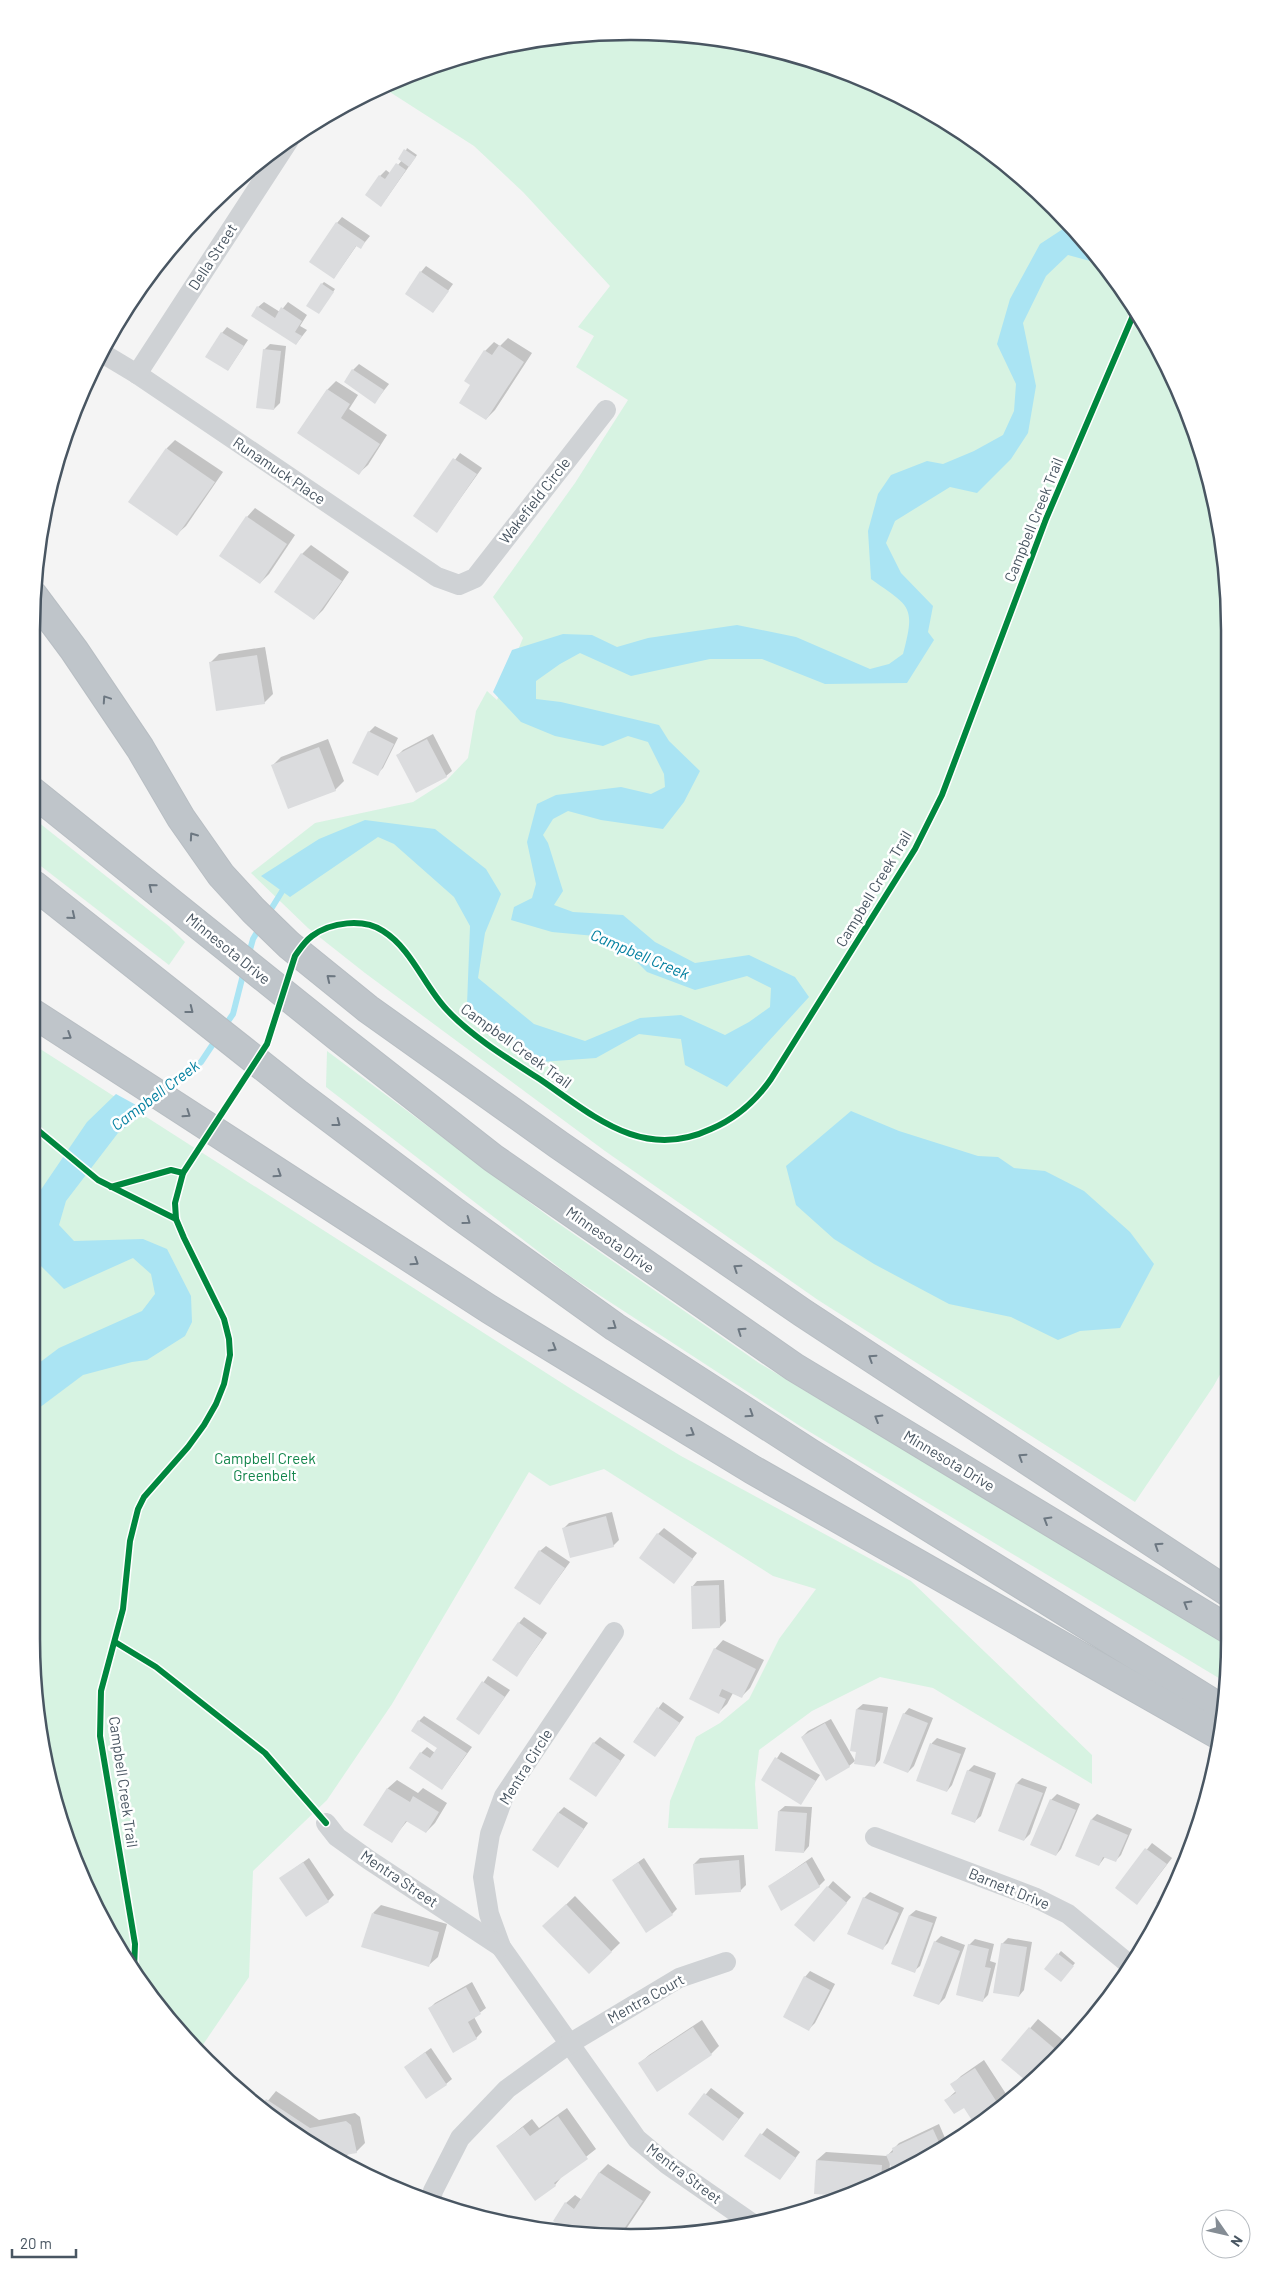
<svg xmlns="http://www.w3.org/2000/svg" width="1261" height="2269" font-family="Barlow,sans-serif">
<rect width="100%" height="100%" fill="#f4f4f4"/>
<g fill="#d7f3e2">
<polygon points="592,33 709,36 823,63 930,112 1054,207 1129,298 1198,438 1225,553 1227,1362 1213,1387 1135,1502 818,1300 605,1151 365,973 308,928 251,873 315,823 413,802 446,781 468,758 476,711 487,691 497,700 523,638 493,597 575,483 628,400 576,367 594,336 578,327 610,286 523,192 474,146 382,87 476,52"/>
<polygon points="33,818 170,927 185,942 169,965 33,860"/>
<polygon points="34,1045 576,1392 681,1456 911,1581 1092,1755 1092,1784 933,1688 880,1677 812,1711 759,1750 755,1784 758,1829 668,1828 670,1801 696,1737 720,1723 749,1699 779,1639 816,1589 773,1576 604,1469 550,1486 529,1472 392,1704 327,1800 253,1871 249,1977 200,2049 212,2066 155,2003 93,1904 63,1831 36,1717"/>
<polygon points="327,1051 552,1219 759,1363 1228,1645 1227,1683 800,1426 570,1276 326,1087"/>
</g>
<g fill="#aae4f3">
<path d="M1069 225 1101 264 1068 255 1046 276 1023 323 1036 386 1028 433 1011 459 977 493 950 487 895 521 886 543 901 573 933 606 928 632 934 640 907 683 825 684 762 659H710L631 676 580 653 560 664 536 681V699L561 702 659 725 669 741 700 771 684 802 663 829 601 820 568 811 553 819 543 835 548 843 563 891 554 905 573 912 623 915 655 942 695 963 749 955 795 977 809 997 727 1087 685 1065 681 1039 639 1034 596 1058 541 1062 467 1005 470 926 454 897 394 844 378 837 290 897 261 876 319 839 365 820 435 829 486 869 501 894 485 933 478 978 534 1024 585 1041 640 1018 681 1015 725 1035 749 1022 770 1007 771 988 747 976 695 990 647 972 631 956 595 936 552 932 511 920 514 907 532 898 536 884 527 842 537 804 556 795 621 787 651 794 665 787 664 774 648 742 628 736 603 746 555 736 521 722 493 692 512 650 563 634 592 635 617 647 648 638 737 625 796 637 870 669 889 664 903 654C916 605 910 607 871 579L868 531 878 494 891 475 927 461 943 464 974 451 1003 435 1014 411 1016 384 997 344 1010 299 1040 244Z"/>
<polygon points="116,1094 147,1111 118,1133 66,1201 59,1225 74,1241 143,1239 167,1249 191,1296 192,1322 185,1336 147,1360 132,1362 83,1375 35,1411 35,1366 59,1348 142,1311 155,1294 151,1274 133,1258 64,1289 40,1265 35,1240 35,1216 38,1194 87,1122"/>
<polygon points="851,1111 899,1131 978,1156 998,1157 1014,1168 1045,1171 1084,1191 1130,1232 1154,1264 1120,1328 1080,1331 1058,1340 1011,1317 949,1304 874,1264 834,1239 796,1205 786,1166"/>
</g>
<g fill="#0003">
<polygon points="407,148 417,155 386,199 380,176 386,170 391,174 402,160"/>
<polygon points="342,217 370,236 361,247 357,245 334,278 337,223"/>
<polygon points="426,266 453,284 433,312 421,272"/>
<polygon points="324,282 335,289 321,310 322,284"/>
<polygon points="264,302 280,312 288,302 307,315 300,326 307,330 296,344 258,307"/>
<polygon points="227,327 248,340 228,370 222,333"/>
<polygon points="508,338 532,353 495,410 486,419 472,385 485,351 494,342 500,346"/>
<polygon points="270,344 286,346 280,403 274,409 264,350"/>
<polygon points="359,364 389,384 375,402 353,370"/>
<polygon points="336,381 358,395 349,409 387,435 368,465 359,473 299,433 328,389"/>
<polygon points="175,440 223,472 186,526 177,534 167,448"/>
<polygon points="460,453 482,468 437,531 415,516"/>
<polygon points="255,508 295,535 269,574 260,583 247,517"/>
<polygon points="311,545 349,572 323,610 314,619 276,592 302,554"/>
<polygon points="265,647 273,694 264,703 210,663 219,654"/>
<polygon points="375,726 398,738 383,768 377,774 369,732"/>
<polygon points="433,734 452,771 446,776 398,755 403,750"/>
<polygon points="328,739 344,781 335,790 273,765 281,757"/>
<polygon points="612,1512 619,1540 613,1546 564,1528 569,1523"/>
<polygon points="664,1528 697,1553 674,1582 658,1534"/>
<polygon points="546,1546 570,1562 540,1603 540,1551"/>
<polygon points="724,1580 726,1621 720,1627 692,1587 697,1581"/>
<polygon points="524,1617 547,1633 517,1675 519,1623"/>
<polygon points="723,1640 764,1660 750,1688 741,1697 733,1693 727,1704 719,1712 715,1649"/>
<polygon points="488,1676 510,1690 479,1733 458,1719"/>
<polygon points="663,1702 684,1717 655,1756 634,1741"/>
<polygon points="863,1704 888,1707 880,1760 875,1766 857,1751 857,1709"/>
<polygon points="909,1708 933,1718 914,1766 908,1772 904,1714"/>
<polygon points="424,1716 472,1747 442,1789 421,1753 427,1747 435,1753 438,1747 419,1721"/>
<polygon points="831,1719 855,1761 849,1766 802,1737 808,1731"/>
<polygon points="600,1737 625,1755 595,1796 594,1743"/>
<polygon points="937,1738 966,1748 952,1785 947,1791 918,1780 932,1743"/>
<polygon points="781,1752 820,1775 801,1803 763,1780"/>
<polygon points="974,1765 996,1773 981,1816 975,1821 968,1771"/>
<polygon points="1022,1778 1047,1787 1030,1834 1024,1840 1017,1783"/>
<polygon points="397,1780 418,1793 423,1788 447,1803 435,1823 426,1832 408,1820 391,1841 365,1825 388,1788"/>
<polygon points="1057,1794 1080,1804 1061,1849 1056,1855 1051,1800"/>
<polygon points="785,1806 812,1807 809,1846 804,1852 779,1811"/>
<polygon points="564,1807 588,1823 558,1866 559,1812"/>
<polygon points="1097,1814 1132,1829 1121,1855 1115,1861 1105,1857 1099,1865 1092,1819"/>
<polygon points="1152,1843 1172,1858 1142,1897 1117,1888"/>
<polygon points="744,1855 746,1885 740,1891 694,1864 700,1858"/>
<polygon points="812,1857 825,1880 819,1886 770,1886"/>
<polygon points="309,1858 334,1895 328,1901 281,1878"/>
<polygon points="644,1858 677,1909 672,1914 613,1880"/>
<polygon points="833,1881 851,1897 820,1934 828,1887"/>
<polygon points="870,1892 904,1908 888,1943 882,1949 864,1898"/>
<polygon points="575,1896 620,1943 589,1973 544,1926"/>
<polygon points="381,1905 447,1924 438,1957 429,1965 373,1913"/>
<polygon points="916,1910 937,1917 920,1966 914,1971 893,1964 910,1915"/>
<polygon points="941,1936 965,1945 945,1998 939,2004 935,1942"/>
<polygon points="1008,1938 1032,1942 1024,1990 1019,1996 1002,1944"/>
<polygon points="975,1939 994,1944 990,1961 996,1963 988,1995 983,2000 969,1945"/>
<polygon points="1061,1951 1075,1963 1063,1978 1046,1969"/>
<polygon points="810,1971 835,1984 815,2023 809,2029 805,1977"/>
<polygon points="472,1982 486,2008 474,2017 482,2032 476,2038 430,2008 435,2003"/>
<polygon points="1106,1995 1108,1996 1097,2011 1094,2009"/>
<polygon points="1038,2019 1069,2045 1031,2084 1003,2060"/>
<polygon points="702,2020 719,2046 711,2054 640,2063 649,2055"/>
<polygon points="431,2048 452,2079 446,2084 405,2067"/>
<polygon points="984,2060 1010,2100 976,2124 964,2106 946,2100 956,2091 952,2085 961,2076"/>
<polygon points="711,2088 744,2113 728,2133 690,2114"/>
<polygon points="276,2091 319,2120 355,2113 360,2117 365,2143 356,2152 348,2154 342,2162 297,2137 262,2108"/>
<polygon points="567,2108 596,2149 563,2175 555,2185 498,2146 532,2119 539,2128"/>
<polygon points="939,2124 948,2145 930,2157 902,2171 899,2164 890,2162 889,2178 860,2192 850,2195 815,2192 817,2160 826,2152 887,2156 899,2143"/>
<polygon points="767,2128 800,2152 780,2179 746,2155"/>
<polygon points="608,2164 651,2192 622,2235 574,2233 555,2221 566,2203 575,2195 582,2200 600,2172"/>
<polygon points="505,2217 512,2223 517,2218 529,2228 500,2222"/>
</g>
<g fill="none" stroke-linecap="round" stroke-linejoin="round">
<g stroke="#aae4f3" stroke-width="6">
<polyline points="268,914 286,885"/>
<polyline points="248,957 253,939 260,927"/>
<polyline points="224,1027 233,1014 244,971"/>
<polyline points="164,1089 201,1062 217,1038"/>
<polyline points="133,1111 152,1098"/>
</g>
</g>
<g fill="#dbdcde">
<polygon points="404,149 416,157 409,167 398,159"/>
<polygon points="396,163 406,170 381,207 365,195 379,175 385,179"/>
<polygon points="336,222 365,242 361,249 356,246 334,279 309,262"/>
<polygon points="420,271 449,291 433,313 405,294"/>
<polygon points="321,283 334,292 319,314 306,306"/>
<polygon points="257,306 275,318 281,307 302,321 295,332 302,336 296,345 251,316"/>
<polygon points="221,332 244,346 228,371 205,357"/>
<polygon points="499,345 524,362 486,420 459,403 470,385 464,381 484,350 492,355"/>
<polygon points="263,349 281,351 274,410 256,408"/>
<polygon points="352,369 384,390 375,404 344,382"/>
<polygon points="327,389 350,404 341,418 380,444 359,475 297,433"/>
<polygon points="166,448 215,482 177,536 128,502"/>
<polygon points="453,458 477,474 437,533 413,516"/>
<polygon points="246,516 287,544 260,584 219,556"/>
<polygon points="301,553 342,581 314,620 274,592"/>
<polygon points="257,655 265,704 216,711 209,662"/>
<polygon points="368,731 394,744 378,776 352,763"/>
<polygon points="427,739 447,777 416,793 396,755"/>
<polygon points="319,747 336,791 288,809 271,765"/>
<polygon points="606,1516 614,1547 570,1558 562,1528"/>
<polygon points="657,1533 693,1559 674,1584 639,1558"/>
<polygon points="539,1550 565,1568 540,1605 514,1588"/>
<polygon points="719,1585 720,1628 692,1629 691,1586"/>
<polygon points="518,1622 542,1639 517,1677 492,1660"/>
<polygon points="714,1648 756,1669 742,1698 722,1689 719,1696 726,1699 719,1714 689,1699"/>
<polygon points="482,1681 505,1697 479,1735 456,1719"/>
<polygon points="657,1707 680,1723 655,1757 633,1742"/>
<polygon points="856,1709 883,1713 875,1767 854,1764 856,1752 850,1751"/>
<polygon points="903,1713 928,1723 908,1773 883,1763"/>
<polygon points="418,1720 467,1753 442,1790 409,1768 420,1752 430,1758 437,1748 411,1731"/>
<polygon points="825,1723 850,1767 826,1781 801,1737"/>
<polygon points="593,1742 621,1761 596,1797 569,1779"/>
<polygon points="930,1743 961,1754 947,1792 916,1781"/>
<polygon points="775,1757 816,1781 801,1805 761,1780"/>
<polygon points="967,1770 991,1779 975,1823 951,1814"/>
<polygon points="1016,1783 1043,1793 1024,1841 998,1831"/>
<polygon points="387,1788 410,1802 413,1796 439,1812 426,1833 406,1821 392,1843 363,1825"/>
<polygon points="1050,1799 1076,1810 1056,1856 1030,1845"/>
<polygon points="778,1811 807,1813 804,1853 775,1851"/>
<polygon points="558,1812 584,1829 558,1868 532,1850"/>
<polygon points="1091,1819 1128,1835 1116,1862 1103,1857 1099,1866 1075,1856"/>
<polygon points="1145,1848 1167,1864 1137,1905 1115,1888"/>
<polygon points="739,1860 741,1892 695,1895 693,1864"/>
<polygon points="303,1862 329,1902 306,1917 279,1878"/>
<polygon points="638,1862 673,1915 646,1933 612,1880"/>
<polygon points="806,1862 820,1887 781,1911 768,1886"/>
<polygon points="1175,1881 1156,1923 1150,1919 1159,1908 1156,1903"/>
<polygon points="827,1886 847,1903 814,1942 794,1925"/>
<polygon points="863,1897 899,1913 883,1950 847,1934"/>
<polygon points="566,1904 612,1952 589,1974 542,1926"/>
<polygon points="372,1913 439,1932 429,1967 361,1947"/>
<polygon points="909,1915 933,1923 915,1973 891,1964"/>
<polygon points="934,1941 960,1951 939,2005 913,1996"/>
<polygon points="1001,1943 1027,1947 1019,1997 993,1993"/>
<polygon points="968,1944 989,1949 985,1967 991,1968 983,2002 956,1995"/>
<polygon points="1057,1953 1074,1966 1061,1982 1044,1969"/>
<polygon points="804,1976 830,1990 809,2031 783,2017"/>
<polygon points="466,1987 481,2014 468,2022 477,2039 453,2053 428,2008"/>
<polygon points="1100,2000 1103,2003 1097,2012 1093,2009"/>
<polygon points="693,2027 712,2055 657,2092 638,2063"/>
<polygon points="1029,2027 1061,2054 1030,2084 1001,2060"/>
<polygon points="425,2052 447,2085 426,2099 404,2067"/>
<polygon points="975,2068 1000,2107 975,2125 964,2108 954,2114 944,2100 956,2093 950,2084"/>
<polygon points="704,2093 739,2119 723,2141 688,2114"/>
<polygon points="266,2099 310,2128 346,2121 351,2125 357,2153 345,2155 341,2162 297,2137 261,2107"/>
<polygon points="558,2116 588,2159 554,2183 556,2186 535,2201 496,2146 523,2127 530,2136"/>
<polygon points="933,2129 942,2149 930,2157 901,2172 898,2166 892,2169 886,2155 893,2152 892,2148"/>
<polygon points="760,2133 796,2158 780,2180 744,2156"/>
<polygon points="816,2160 882,2165 881,2182 847,2196 814,2194"/>
<polygon points="599,2172 643,2201 620,2235 571,2233 553,2221 565,2202 574,2209"/>
</g>
<g fill="none" stroke-linecap="round" stroke-linejoin="round">
<defs>
<g id="motorway">
<polyline points="33,595 74,650 140,748 181,818 221,875 253,910 289,945 368,1009 559,1145 803,1313 1228,1592"/>
<polyline points="33,792 337,1036 493,1158 794,1367 1228,1629"/>
<polyline points="34,885 298,1094 456,1213 615,1327 810,1453 1222,1709"/>
<polyline points="34,1014 489,1309 753,1470 1217,1734"/>
</g>
</defs>
<use href="#motorway" stroke="#b8bec3" stroke-width="30"/>
<g stroke="#cfd2d5" stroke-width="20">
<polyline points="102,353 137,374 437,577 459,585 475,578 606,410"/>
<polyline points="137,374 289,140"/>
<polyline points="614,1632 504,1796 490,1834 483,1877 489,1914 501,1947 637,2139 668,2165 753,2224"/>
<polyline points="326,1823 337,1837 369,1860 501,1947"/>
<polyline points="875,1837 1034,1897 1068,1914 1130,1965"/>
<polyline points="431,2201 433,2191 460,2138 507,2089 569,2044 679,1978 726,1962"/>
</g>
<use href="#motorway" stroke="#bfc5ca" stroke-width="28"/>
<defs>
<g id="cycleway">
<polyline points="34,1127 98,1180 176,1219"/>
<polyline points="111,1187 171,1170 183,1173"/>
<polyline points="115,1642 156,1667 265,1753 326,1823"/>
<path d="M134 1969 135 1944 131 1920 100 1736 101 1691 123 1609 130 1541 138 1509 144 1497 188 1447 204 1425 216 1404 224 1384 230 1355 229 1339 224 1319 184 1238 176 1219 175 1203 183 1173 267 1044 295 956C300 949 304 942 312 936 331 922 363 918 383 931 412 949 424 986 447 1010 472 1037 510 1060 541 1080 595 1117 643 1161 711 1129 737 1118 755 1102 771 1079L915 849 942 795 1046 519 1135 311"/>
</g>
</defs>
<use href="#cycleway" stroke="#fff" stroke-width="9"/>
<use href="#cycleway" stroke="#00873e" stroke-width="6"/>
</g>
<defs><path id="oneway-chevron" d="M-2-3.5L2.5 0L-2 3.5" fill="none" stroke-width="1.6" stroke-linecap="round" stroke-linejoin="round" transform="scale(1.25)"/></defs>
<g stroke="#6c7781">
<use href="#oneway-chevron" transform="translate(106 699) rotate(-124)"/>
<use href="#oneway-chevron" transform="translate(193 836) rotate(-125)"/>
<use href="#oneway-chevron" transform="translate(152 887) rotate(-141)"/>
<use href="#oneway-chevron" transform="translate(72 916) rotate(39)"/>
<use href="#oneway-chevron" transform="translate(330 978) rotate(-141)"/>
<use href="#oneway-chevron" transform="translate(190 1010) rotate(38)"/>
<use href="#oneway-chevron" transform="translate(68 1036) rotate(33)"/>
<use href="#oneway-chevron" transform="translate(187 1114) rotate(34)"/>
<use href="#oneway-chevron" transform="translate(337 1123) rotate(37)"/>
<use href="#oneway-chevron" transform="translate(278 1174) rotate(33)"/>
<use href="#oneway-chevron" transform="translate(467 1221) rotate(36)"/>
<use href="#oneway-chevron" transform="translate(415 1262) rotate(33)"/>
<use href="#oneway-chevron" transform="translate(737 1268) rotate(-146)"/>
<use href="#oneway-chevron" transform="translate(613 1326) rotate(35)"/>
<use href="#oneway-chevron" transform="translate(741 1331) rotate(-145)"/>
<use href="#oneway-chevron" transform="translate(553 1348) rotate(31)"/>
<use href="#oneway-chevron" transform="translate(872 1358) rotate(-147)"/>
<use href="#oneway-chevron" transform="translate(750 1414) rotate(33)"/>
<use href="#oneway-chevron" transform="translate(878 1418) rotate(-149)"/>
<use href="#oneway-chevron" transform="translate(691 1433) rotate(31)"/>
<use href="#oneway-chevron" transform="translate(1022 1457) rotate(-147)"/>
<use href="#oneway-chevron" transform="translate(1047 1520) rotate(-149)"/>
<use href="#oneway-chevron" transform="translate(1158 1546) rotate(-147)"/>
<use href="#oneway-chevron" transform="translate(1187 1604) rotate(-149)"/>
</g>
<g text-anchor="middle" stroke-width="5" stroke-linejoin="round" paint-order="stroke">
<g font-size="15" fill="#495662" stroke="#fff">
<text transform="translate(213 257) rotate(-57)" y="5">Della Street</text>
<text transform="translate(279 471) rotate(34)" y="5">Runamuck Place</text>
<text transform="translate(535 501) rotate(-52)" y="5">Wakefield Circle</text>
<text transform="translate(1034 520) rotate(-68)" y="5">Campbell Creek Trail</text>
<text transform="translate(874 889) rotate(-59)" y="5">Campbell Creek Trail</text>
<text transform="translate(228 949) rotate(39)" y="5">Minnesota Drive</text>
<text transform="translate(516 1046) rotate(36)" y="5">Campbell Creek Trail</text>
<text transform="translate(610 1240) rotate(35)" y="5">Minnesota Drive</text>
<text transform="translate(949 1461) rotate(31)" y="5">Minnesota Drive</text>
<text transform="translate(526 1767) rotate(-58)" y="5">Mentra Circle</text>
<text transform="translate(123 1782) rotate(82)" y="5">Campbell Creek Trail</text>
<text transform="translate(399 1879) rotate(34)" y="5">Mentra Street</text>
<text transform="translate(1009 1889) rotate(22)" y="5">Barnett Drive</text>
<text transform="translate(646 1999) rotate(-29)" y="5">Mentra Court</text>
<text transform="translate(684 2174) rotate(37)" y="5">Mentra Street</text>
</g>
<g font-size="15" fill="#12854b" stroke="#fff">
<text x="265" y="1464">Campbell Creek<tspan x="265" dy="17">Greenbelt</tspan></text>
</g>
<g font-size="16" font-style="italic" fill="#0581a1" stroke="#fff">
<text transform="translate(640 954) rotate(23)" y="6">Campbell Creek</text>
<text transform="translate(155 1095) rotate(-37)" y="6">Campbell Creek</text>
</g>
</g>
<path d="M0 0H1261V2269H0ZM630 40H631A590 590 0 0 1 1221 630V1639A590 590 0 0 1 631 2229H630A590 590 0 0 1 40 1639V630A590 590 0 0 1 630 40Z" fill="#fff" fill-rule="evenodd"/>
<path fill="none" stroke="#495662" stroke-width="2.5" d="M630 40H631A590 590 0 0 1 1221 630V1639A590 590 0 0 1 631 2229H630A590 590 0 0 1 40 1639V630A590 590 0 0 1 630 40Z"/>
<g transform="translate(1226 2234) rotate(124)"><circle r="24" fill="#ffffff" stroke="#b6bbc0"/>
<path d="M0-4L9 19L0 12L-9 19Z" fill="#858d95"/>
<text y="-8" font-size="14" font-weight="bold" text-anchor="middle" fill="#495662">N</text>
</g>
<path d="M12 2249v8h64v-8" fill="none" stroke="#495662" stroke-width="2.5"/>
<text x="20" y="2249" font-size="15" fill="#495662" stroke="#ffffff" stroke-width="4" paint-order="stroke">20 m</text>
</svg>
